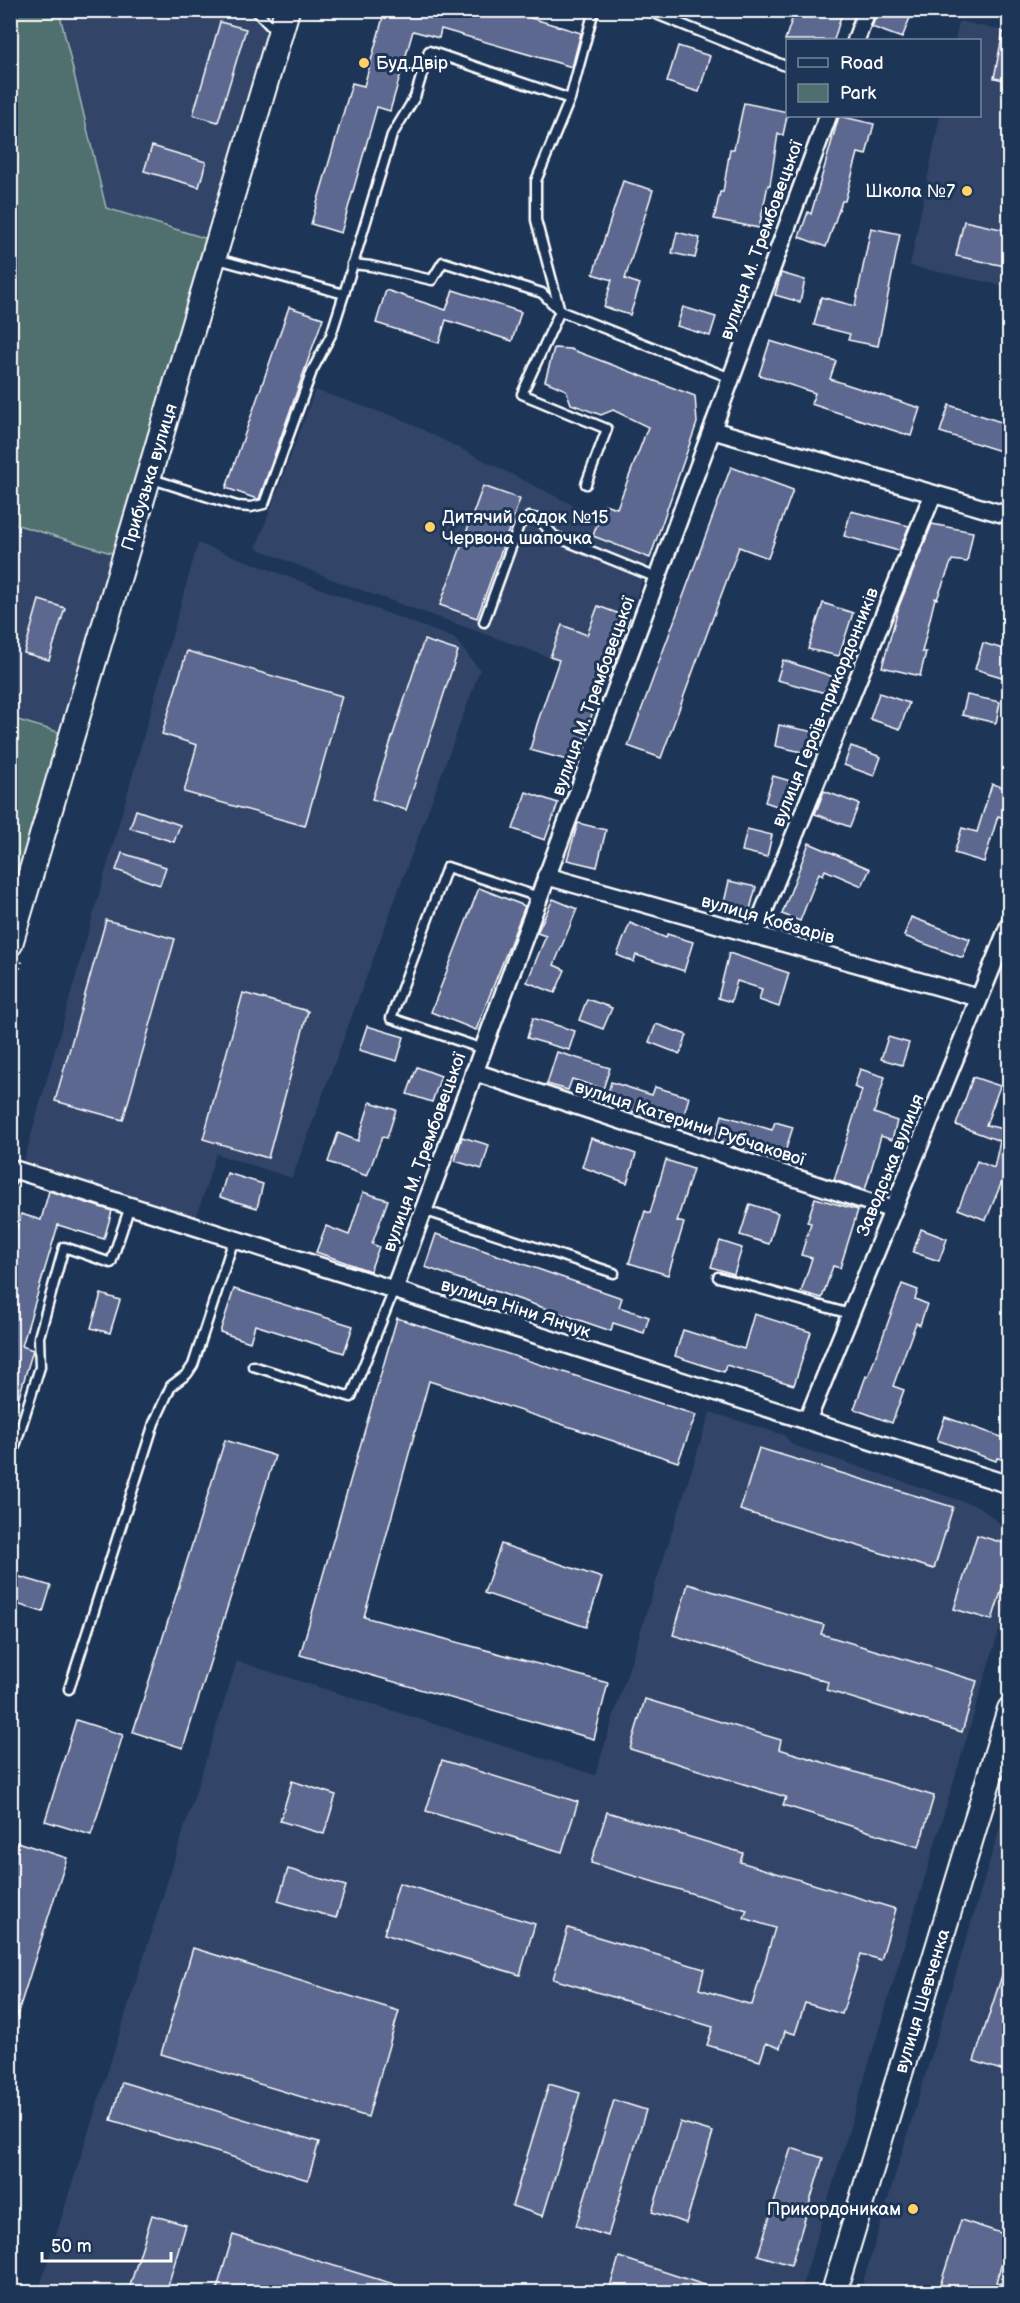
<svg xmlns="http://www.w3.org/2000/svg" width="1020" height="2303" font-family="'Balsamiq Sans',sans-serif">
<rect width="100%" height="100%" fill="#1d3557"/>
<filter id="ink" filterUnits="userSpaceOnUse"><feTurbulence type="fractalNoise" baseFrequency=".0167" numOctaves="2"/><feDisplacementMap in="SourceGraphic" scale="12" xChannelSelector="R" yChannelSelector="G"/><feConvolveMatrix kernelMatrix="1 2 1 2 8 2 1 2 1" color-interpolation-filters="sRGB"/></filter>
<g filter="url(#ink)">
<g fill="#304468">
<polygon points="59,11 279,11 211,240 106,208"/>
<polygon points="959,21 1009,32 1009,287 910,266 940,116 980,116 980,40 955,40"/>
<polygon points="315,390 401,419 599,518 593,536 650,558 608,678 341,583 256,548"/>
<polygon points="10,523 118,555 65,734 11,718"/>
<polygon points="198,543 454,638 480,670 292,1178 216,1154 196,1219 23,1164"/>
<polygon points="710,1412 784,1435 793,1445 980,1507 1009,1531 1009,1597 801,2290 798,2292 38,2292 237,1661 595,1775"/>
<polygon points="1009,1797 1009,2292 860,2292 903,2149"/>
</g>
<g fill="#4f6f6e" stroke="#a7b7b6" stroke-width="1.5">
<polygon points="10,11 59,11 106,208 211,240 118,555 11,523"/>
<polygon points="11,718 65,734 11,916"/>
</g>
<g fill="#5d6890" stroke="#fff" stroke-width="1.5">
<polygon points="385,10 504,10 581,33 572,67 441,29 439,38 413,31 390,111 377,107 341,233 311,224 352,83 364,86"/>
<polygon points="795,10 843,10 834,40 785,40"/>
<polygon points="878,10 913,10 902,38 872,27"/>
<polygon points="220,22 246,29 218,122 193,115"/>
<polygon points="1003,32 1010,33 1010,81 994,78"/>
<polygon points="678,46 710,56 699,92 667,82"/>
<polygon points="744,103 788,112 783,135 778,134 770,185 768,185 759,228 714,219 720,192 723,192 730,149 734,149"/>
<polygon points="839,116 874,124 866,155 858,153 845,201 842,201 826,247 799,237 808,212 811,214"/>
<polygon points="152,146 206,162 199,187 144,171"/>
<polygon points="623,181 653,190 625,279 640,284 630,315 604,307 612,280 593,274"/>
<polygon points="964,221 1010,231 1010,267 956,256"/>
<polygon points="871,228 900,234 878,346 848,340 850,334 814,325 821,297 855,306"/>
<polygon points="677,232 700,238 695,258 672,253"/>
<polygon points="781,273 805,280 800,302 775,295"/>
<polygon points="386,290 446,310 453,290 521,312 512,341 446,320 439,343 376,323"/>
<polygon points="289,307 323,318 259,499 257,499 226,488"/>
<polygon points="683,307 716,317 710,336 677,326"/>
<polygon points="770,341 836,361 830,379 920,408 911,436 811,404 815,393 759,375"/>
<polygon points="554,348 570,349 695,396 697,423 650,558 593,536 604,504 617,508 648,427 613,410 601,415 571,404 566,390 545,381"/>
<polygon points="949,405 1010,425 1010,454 940,432"/>
<polygon points="731,467 793,490 768,558 739,547 661,758 628,746"/>
<polygon points="483,486 520,499 477,618 440,605"/>
<polygon points="851,511 909,526 899,551 844,536"/>
<polygon points="932,524 973,532 967,562 952,560 937,599 935,598 922,652 926,652 920,676 882,667 899,606"/>
<polygon points="39,600 65,608 49,660 24,653"/>
<polygon points="823,603 853,613 839,656 808,649"/>
<polygon points="598,606 630,618 608,678 604,676 580,752 575,750 571,761 530,750 537,724 559,660 550,657 562,625 587,635"/>
<polygon points="424,640 458,651 406,810 372,799"/>
<polygon points="983,643 1010,651 1010,663 1005,678 975,669"/>
<polygon points="187,651 342,696 305,826 184,792 197,745 162,734"/>
<polygon points="783,660 837,678 833,695 777,680"/>
<polygon points="879,693 909,703 900,729 870,719"/>
<polygon points="967,695 1000,702 996,723 962,715"/>
<polygon points="779,725 815,732 811,754 775,746"/>
<polygon points="851,746 881,757 874,776 844,765"/>
<polygon points="773,776 794,782 786,809 765,802"/>
<polygon points="992,784 1010,789 1010,810 1007,819 998,816 984,862 954,853 962,828 977,832"/>
<polygon points="824,791 859,804 850,827 815,814"/>
<polygon points="526,792 558,803 545,840 513,829"/>
<polygon points="136,810 180,825 174,842 130,828"/>
<polygon points="578,823 606,830 597,867 567,860"/>
<polygon points="747,829 772,835 767,857 742,851"/>
<polygon points="809,843 870,869 862,886 825,870 823,875 819,873 800,921 782,914"/>
<polygon points="122,853 166,867 160,885 116,870"/>
<polygon points="729,881 756,887 749,913 723,907"/>
<polygon points="479,888 525,906 476,1030 431,1012"/>
<polygon points="553,899 577,909 554,965 565,970 555,993 527,982 546,936 537,933"/>
<polygon points="911,917 970,939 963,958 904,936"/>
<polygon points="106,920 175,939 123,1120 55,1101"/>
<polygon points="630,923 666,938 667,934 693,942 684,971 636,955 634,962 617,955"/>
<polygon points="729,953 789,973 779,1007 759,1000 762,989 737,981 731,1002 718,998"/>
<polygon points="243,993 308,1011 268,1158 203,1139"/>
<polygon points="587,999 612,1008 603,1029 579,1020"/>
<polygon points="533,1018 575,1031 569,1050 527,1038"/>
<polygon points="656,1024 687,1035 680,1054 649,1042"/>
<polygon points="367,1026 404,1037 397,1061 359,1050"/>
<polygon points="888,1037 909,1043 902,1065 881,1059"/>
<polygon points="557,1052 610,1068 603,1089 572,1079 568,1090 547,1084"/>
<polygon points="417,1067 441,1076 432,1102 407,1094"/>
<polygon points="860,1069 885,1077 874,1113 897,1121 892,1140 881,1136 865,1190 834,1180 862,1090 854,1087"/>
<polygon points="973,1077 1000,1086 986,1125 1003,1129 1003,1125 1010,1125 1010,1162 986,1220 958,1209 977,1161 994,1168 1000,1141 956,1125"/>
<polygon points="611,1082 652,1095 655,1087 689,1097 681,1125 605,1104"/>
<polygon points="370,1102 396,1110 387,1138 382,1137 367,1176 328,1162 338,1133 358,1141"/>
<polygon points="722,1115 772,1130 775,1122 793,1127 785,1152 747,1140 744,1150 714,1140"/>
<polygon points="462,1137 489,1145 482,1169 455,1161"/>
<polygon points="591,1138 636,1154 627,1183 582,1167"/>
<polygon points="666,1160 693,1169 677,1221 684,1223 668,1275 629,1263 645,1211 650,1213"/>
<polygon points="227,1173 263,1184 257,1208 220,1197"/>
<polygon points="49,1191 112,1211 104,1239 58,1225 22,1346 33,1350 14,1413 10,1413 10,1250 21,1214 41,1220"/>
<polygon points="363,1192 388,1200 372,1244 379,1247 370,1271 316,1252 326,1226 349,1235"/>
<polygon points="815,1198 858,1210 840,1268 833,1266 822,1298 801,1292 812,1258 801,1255 811,1223 807,1222"/>
<polygon points="750,1204 778,1213 769,1244 740,1235"/>
<polygon points="921,1229 947,1239 939,1261 913,1252"/>
<polygon points="436,1234 622,1298 619,1307 649,1317 644,1333 613,1323 611,1331 425,1267"/>
<polygon points="720,1241 742,1248 734,1274 711,1267"/>
<polygon points="902,1284 918,1290 915,1299 927,1304 920,1325 916,1323 893,1386 904,1390 892,1423 854,1409 866,1376 868,1377"/>
<polygon points="234,1289 353,1326 344,1353 255,1325 250,1342 220,1332"/>
<polygon points="101,1294 120,1300 110,1333 91,1328"/>
<polygon points="754,1314 811,1332 794,1385 726,1365 724,1372 675,1356 683,1330 744,1349"/>
<polygon points="397,1318 696,1415 678,1462 429,1381 364,1617 608,1683 594,1739 300,1655"/>
<polygon points="945,1417 1010,1440 1010,1461 997,1458 996,1461 937,1440"/>
<polygon points="225,1440 275,1456 183,1748 133,1732"/>
<polygon points="759,1448 953,1507 934,1569 740,1510"/>
<polygon points="977,1535 1010,1545 1010,1564 992,1620 954,1609"/>
<polygon points="501,1544 602,1578 586,1627 484,1593"/>
<polygon points="10,1574 51,1586 43,1612 10,1602"/>
<polygon points="688,1584 824,1625 821,1634 977,1681 962,1732 826,1690 828,1682 673,1635"/>
<polygon points="645,1699 781,1740 779,1749 934,1796 919,1847 783,1805 786,1797 630,1749"/>
<polygon points="76,1720 123,1735 91,1835 45,1821"/>
<polygon points="442,1760 578,1802 562,1852 426,1811"/>
<polygon points="292,1781 336,1795 324,1834 280,1821"/>
<polygon points="607,1812 743,1853 740,1862 896,1909 881,1960 861,1954 842,2014 805,2003 795,2034 785,2031 780,2048 766,2043 760,2061 707,2045 713,2027 553,1979 568,1928 704,1969 699,1989 752,2005 775,1928 744,1918 747,1910 591,1863"/>
<polygon points="17,1842 67,1858 14,2025 10,2025 10,1864"/>
<polygon points="288,1869 346,1886 336,1918 278,1901"/>
<polygon points="399,1883 535,1924 520,1975 384,1934"/>
<polygon points="193,1948 399,2011 368,2117 161,2054"/>
<polygon points="1007,1960 1010,1960 1010,2073 974,2061"/>
<polygon points="122,2082 319,2142 308,2180 111,2120"/>
<polygon points="549,2084 580,2093 543,2216 512,2206"/>
<polygon points="614,2100 646,2110 608,2236 576,2226"/>
<polygon points="680,2122 713,2132 686,2223 652,2212"/>
<polygon points="791,2148 823,2158 791,2265 758,2255"/>
<polygon points="152,2215 186,2225 166,2292 128,2292"/>
<polygon points="961,2220 1010,2236 996,2282 1010,2286 1010,2292 938,2292"/>
<polygon points="233,2235 410,2289 409,2292 228,2292 217,2289"/>
<polygon points="619,2257 720,2290 720,2292 627,2292 610,2287"/>
</g>
<g fill="none" stroke-linecap="round" stroke-linejoin="round">
<defs>
<g id="lane">
<polyline points="255,10 278,34"/>
<polyline points="646,10 788,67"/>
<polyline points="570,99 536,181 536,220 560,311 731,378"/>
<polyline points="214,258 344,294 392,135 415,97 429,51 570,99 594,10"/>
<polyline points="352,264 371,266 432,280 443,262 542,293 560,311 522,394 607,429 586,484"/>
<polyline points="149,478 237,506 251,507 264,504 312,371 331,335 344,294"/>
<polyline points="484,622 519,525 529,517 539,519 554,536 657,578"/>
<polyline points="483,1049 391,1018 447,867 539,897"/>
<polyline points="10,1182 14,1169"/>
<polyline points="423,1210 614,1273"/>
<polyline points="718,1277 850,1314"/>
<polyline points="253,1366 351,1397 394,1290"/>
<polyline points="10,1462 40,1367 39,1337 64,1247 111,1263 130,1206"/>
<polyline points="69,1689 154,1423 171,1386 187,1374 193,1365 234,1239"/>
</g>
<g id="street">
<polyline points="856,40 867,10"/>
<polyline points="712,430 1010,516"/>
<polyline points="546,876 979,998"/>
<polyline points="754,935 933,494"/>
<polyline points="474,1072 893,1210"/>
<polyline points="10,1168 1010,1485"/>
<polyline points="394,1290 828,116"/>
<polyline points="807,1421 1010,923"/>
</g>
<g id="secondary">
<polyline points="10,944 287,10"/>
<polyline points="834,2292 1010,1709"/>
</g>
</defs>
<use href="#lane" stroke="#fff" stroke-width="13"/>
<use href="#street" stroke="#fff" stroke-width="21"/>
<use href="#secondary" stroke="#fff" stroke-width="28"/>
<polyline stroke="#fff" stroke-width="3" stroke-dasharray="1.5 4.5" stroke-linecap="butt" points="10,997 22,961"/>
<use href="#lane" stroke="#1d3557" stroke-width="8"/>
<use href="#street" stroke="#1d3557" stroke-width="16"/>
<use href="#secondary" stroke="#1d3557" stroke-width="24"/>
</g>
</g>
<g fill="#ffd166" stroke="#1d3557" stroke-width="2">
<circle cx="364" cy="63" r="6"/>
<circle cx="967" cy="191" r="6"/>
<circle cx="430" cy="527" r="6"/>
<circle cx="913" cy="2209" r="6"/>
</g>
<g text-anchor="middle" stroke-width="6" stroke-linejoin="round" paint-order="stroke">
<g font-size="18" fill="#fff" stroke="#1d3557" text-anchor="start">
<text x="376" y="69">Буд.Двір</text>
<text x="955" y="197" text-anchor="end">Школа №7</text>
<text x="442" y="523">Дитячий садок №15<tspan x="442" dy="21">Червона шапочка</tspan></text>
<text x="901" y="2215" text-anchor="end">Прикордоникам</text>
</g>
<g font-size="18" fill="#fff" stroke="#1d3557">
<text transform="translate(761 240) rotate(-70)" y="6">вулиця М. Трембовецької</text>
<text transform="translate(149 477) rotate(-73)" y="6">Прибузька вулиця</text>
<text transform="translate(593 696) rotate(-70)" y="6">вулиця М. Трембовецької</text>
<text transform="translate(825 707) rotate(-68)" y="6">вулиця Героїв-прикордонників</text>
<text transform="translate(768 919) rotate(16)" y="6">вулиця Кобзарів</text>
<text transform="translate(690 1123) rotate(18)" y="6">вулиця Катерини Рубчакової</text>
<text transform="translate(424 1152) rotate(-70)" y="6">вулиця М. Трембовецької</text>
<text transform="translate(890 1165) rotate(-68)" y="6">Заводська вулиця</text>
<text transform="translate(516 1308) rotate(18)" y="6">вулиця Ніни Янчук</text>
<text transform="translate(922 2001) rotate(-73)" y="6">вулиця Шевченка</text>
</g>
</g>
<rect width="1020" height="2303" fill="none" stroke="#1d3557" stroke-width="36"/>
<rect x="18" y="18" width="984" height="2267" fill="none" stroke="#fff" stroke-width="2" filter="url(#ink)"/>
<rect x="786" y="39" width="195" height="78" fill="#1d3557" stroke="#77869a" stroke-width="1.5"/>
<rect x="798" y="58" width="30" height="9" fill="#1d3557" stroke="#77869a" stroke-width="1.5"/>
<text x="840" y="69" font-size="18" fill="#ffffff">Road</text>
<rect x="798" y="84" width="30" height="18" fill="#4f6f6e" stroke="#77869a" stroke-width="1.5"/>
<text x="840" y="99" font-size="18" fill="#ffffff">Park</text>
<path d="M42 2252v9h129v-9" fill="none" stroke="#ffffff" stroke-width="3"/>
<text x="51" y="2252" font-size="18" fill="#ffffff" stroke="#1d3557" stroke-width="4.5" paint-order="stroke">50 m</text>
</svg>
